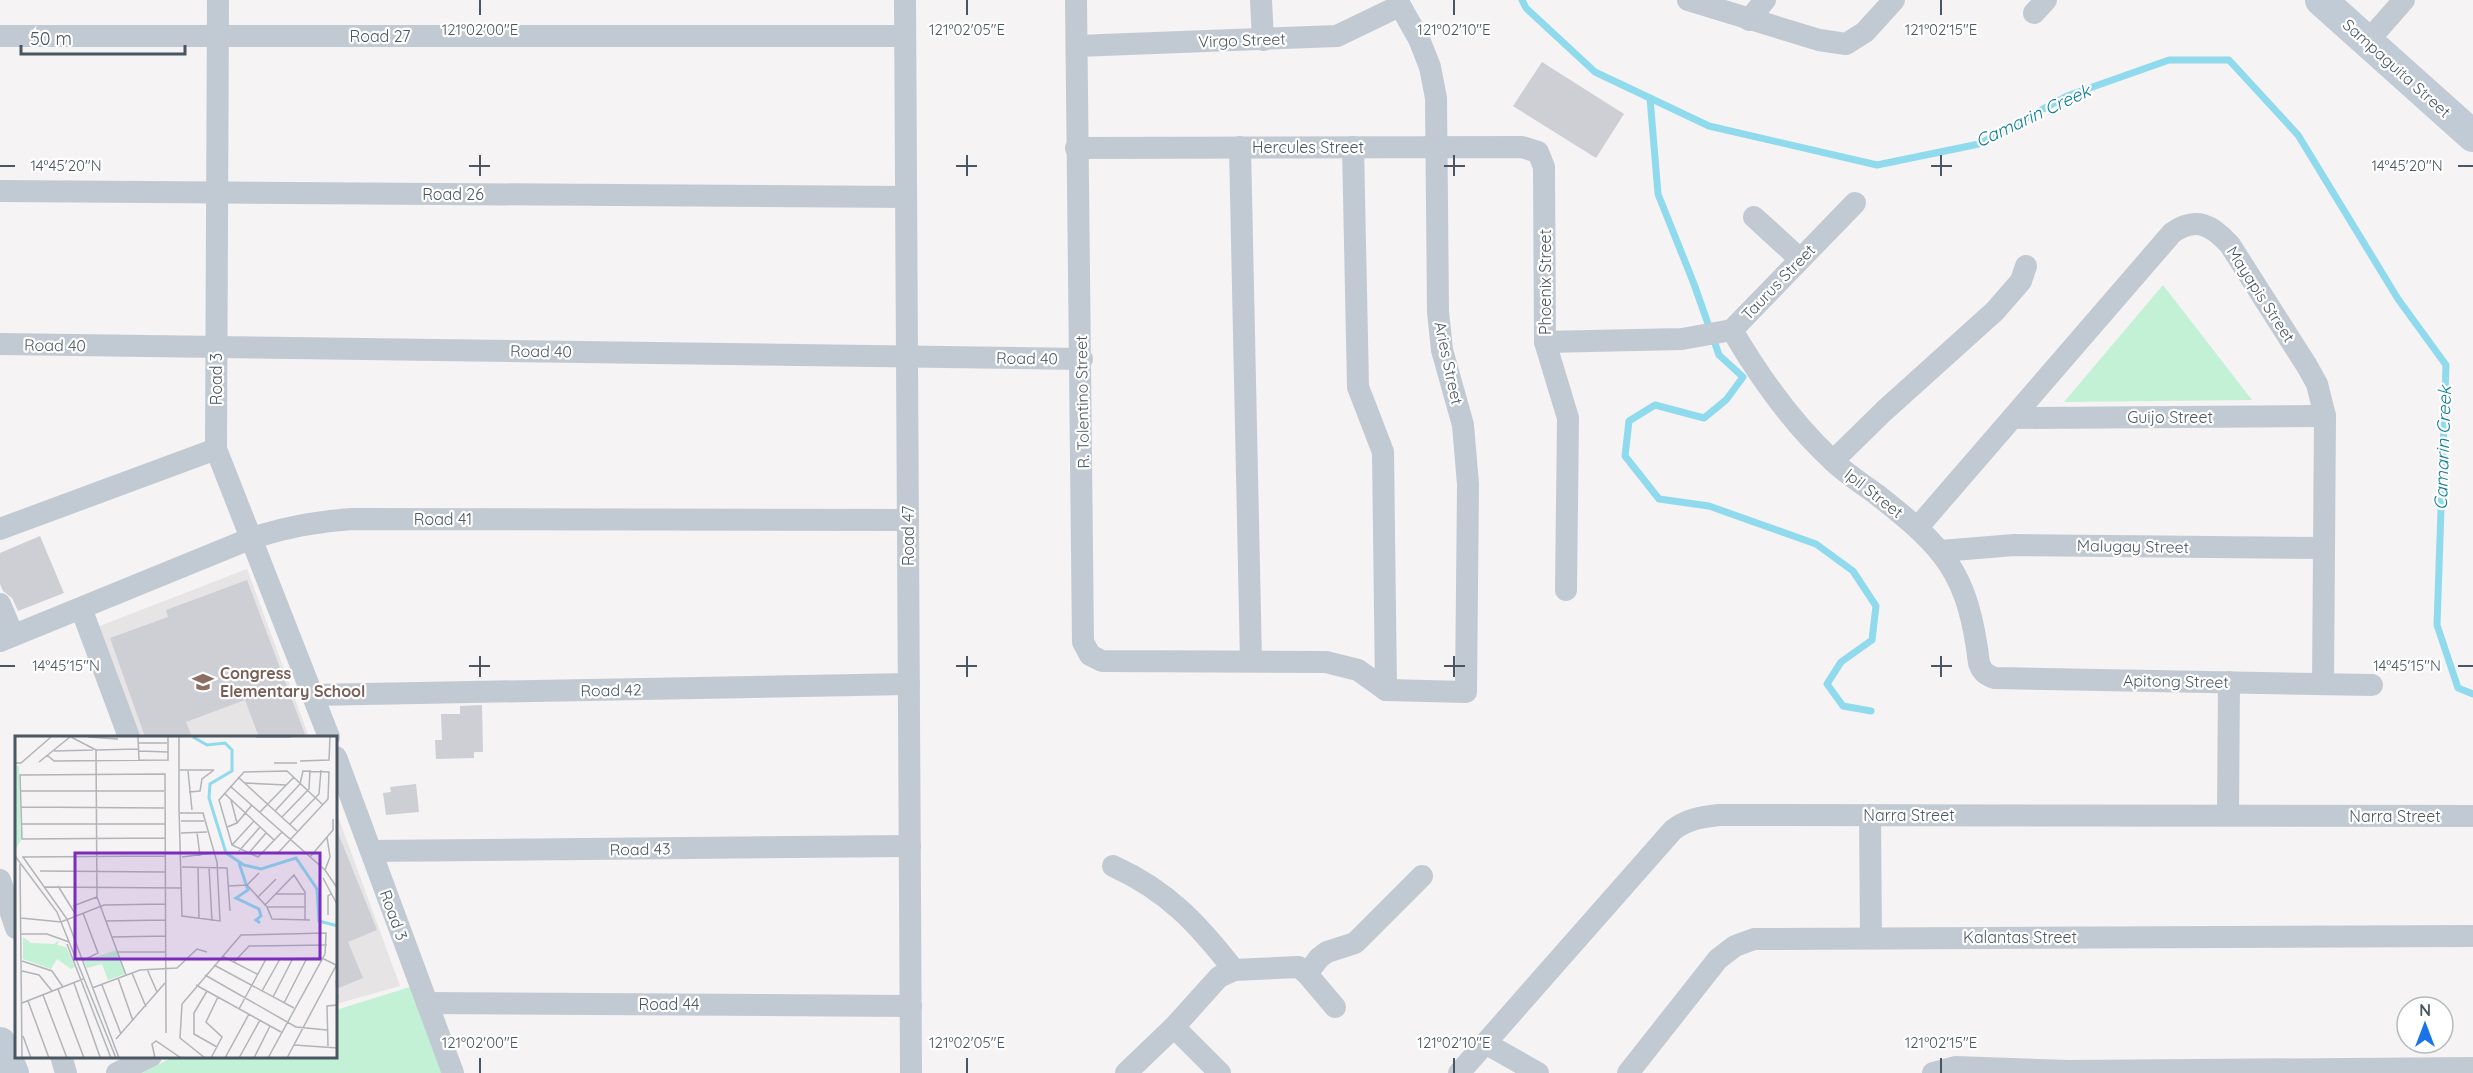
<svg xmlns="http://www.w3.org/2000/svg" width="2473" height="1073" font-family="Quicksand,sans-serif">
<rect width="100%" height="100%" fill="#f5f3f3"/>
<g fill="#e6e4e5">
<polygon points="247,569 309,737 138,737 97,627"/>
<polygon points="336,811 400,986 336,1004"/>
</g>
<g fill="#c3f1d5">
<polygon points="2163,285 2252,400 2064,402"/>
<polygon points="413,986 445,1073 142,1073 173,1057 336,1056 336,1010"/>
</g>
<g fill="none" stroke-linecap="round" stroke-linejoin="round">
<g stroke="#90daee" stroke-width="7">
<polyline points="1522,0 1526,8 1595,72 1709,126 1877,165 1979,144 2067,96 2169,60 2229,60 2298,135 2398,299 2446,365 2437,625 2458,688 2473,694"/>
<polyline points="1650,98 1658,194 1694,284 1719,355 1743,377 1726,400 1704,418 1655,405 1629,421 1625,456 1659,499 1709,506 1816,544 1853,571 1876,606 1872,640 1841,662 1827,684 1843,706 1871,711"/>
</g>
</g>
<g fill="#cdcfd5">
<polygon points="1542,62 1624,114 1596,158 1513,106"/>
<polygon points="40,536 64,593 18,611 12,598 3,591 0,584 0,553"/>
<polygon points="247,580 306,737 259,737 245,700 186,722 192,737 145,737 110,638 168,617 166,610"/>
<polygon points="482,705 483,752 474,752 474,758 436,759 435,740 442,740 441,714 460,714 460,706"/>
<polygon points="416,784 419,812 386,815 383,793 391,792 390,787"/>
<polygon points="336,833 338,833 377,930 348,942 363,978 336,989"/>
</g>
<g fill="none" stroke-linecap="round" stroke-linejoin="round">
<g stroke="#c1cad2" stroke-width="22">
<polyline points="218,0 216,449 329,737"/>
<polyline points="905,0 911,1073"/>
<polyline points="1076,0 1083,642 1090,655 1102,661 1326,662 1358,670 1386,690 1466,692 1468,484 1463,425 1442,350 1438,312 1436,98 1430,67 1419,39 1397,0"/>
<polyline points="1261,0 1263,40"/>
<polyline points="1688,0 1819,40 1846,44 1865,32 1894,0"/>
<polyline points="2034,13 2046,0"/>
<polyline points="1749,20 1765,0"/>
<polyline points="0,36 905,36"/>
<polyline points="2367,42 2404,0"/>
<polyline points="1077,46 1337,36 1399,6"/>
<polyline points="1240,147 1251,661"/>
<polyline points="1353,147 1358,387 1383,452 1386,690"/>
<polyline points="1076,148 1522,147 1538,152 1544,167 1545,342 1568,418 1566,590"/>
<polyline points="0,191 906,197"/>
<polyline points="1754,217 1800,259"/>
<path d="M1732 330C1760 378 1791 422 1832 460 1845 473 1861 483 1876 494 1945 548 1968 572 1979 663 1982 672 1986 675 1995 678L2372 685"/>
<polyline points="1545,342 1682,339 1732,330 1855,203"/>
<polyline points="0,344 1082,359"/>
<polyline points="2014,418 2325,416"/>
<polyline points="1833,461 1884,411 1995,311 2021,281 2026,266"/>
<path d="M1918 527 2172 233C2196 216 2212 225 2230 245L2307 366 2317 384 2325 416 2323 684"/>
<polyline points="0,529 216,449"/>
<polyline points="1941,551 2014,545 2324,548"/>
<polyline points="0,604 13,635"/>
<polyline points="81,608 129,737"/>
<path d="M0 641 252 538C286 527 318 521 353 519L908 520"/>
<polyline points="313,695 909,684"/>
<polyline points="336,757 453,1073"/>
<polyline points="1870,815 1871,938"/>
<polyline points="2228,815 2229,682"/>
<polyline points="371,851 910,846"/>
<path d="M1113 866C1168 891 1198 924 1234 970"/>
<polyline points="0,880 16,928"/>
<polyline points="1307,974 1319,958 1327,952 1355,943 1422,876"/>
<polyline points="427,1003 911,1006"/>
<polyline points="1174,1027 1220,1073"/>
<polyline points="1485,1043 1538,1073"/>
<polyline points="61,1056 66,1073"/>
<polyline points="117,1073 151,1056"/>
<polyline points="1126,1073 1174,1027 1219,977 1234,970 1299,967 1307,974 1335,1007"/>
<path d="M1459 1073 1673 830C1687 819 1702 817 1719 815L2473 816"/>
<polyline points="1628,1073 1718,959 1735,946 1754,939 2473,936"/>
<polyline points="1933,1073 1955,1067 2068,1071 2473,1068"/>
</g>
<g stroke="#c1cbd6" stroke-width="32">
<polyline points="2321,0 2473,136"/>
<polyline points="0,1043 13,1073"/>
</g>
</g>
<path fill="none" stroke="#4a5661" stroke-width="2" d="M480 0V15M967 0V15M1454 0V15M1941 0V15M480 155V176M967 155V176M1454 155V176M1941 155V176M0 166H15M469 166H490M956 166H977M1444 166H1465M1931 166H1952M2458 166H2473M480 656V677M967 656V677M1454 656V677M1941 656V677M0 666H15M469 666H490M956 666H977M1444 666H1465M1931 666H1952M2458 666H2473M480 1058V1073M967 1058V1073M1454 1058V1073M1941 1058V1073"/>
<defs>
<symbol id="school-bare" viewBox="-9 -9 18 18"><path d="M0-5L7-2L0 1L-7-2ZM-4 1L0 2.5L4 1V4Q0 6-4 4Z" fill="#8d6e63" stroke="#fff" stroke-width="2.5" paint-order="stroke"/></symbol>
</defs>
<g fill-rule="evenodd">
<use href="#school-bare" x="188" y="667" width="30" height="30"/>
</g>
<g text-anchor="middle" stroke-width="4.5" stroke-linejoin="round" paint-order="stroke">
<g font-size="16" fill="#4a5661" stroke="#fff">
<text x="380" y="42">Road 27</text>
<text transform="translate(1242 40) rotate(-2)" y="6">Virgo Street</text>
<text transform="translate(2397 68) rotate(42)" y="6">Sampaguita Street</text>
<text x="1308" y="153">Hercules Street</text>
<text x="453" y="200">Road 26</text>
<text transform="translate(1545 282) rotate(-90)" y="6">Phoenix Street</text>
<text transform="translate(1778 282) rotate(-46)" y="6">Taurus Street</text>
<text transform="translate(2261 294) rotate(57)" y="6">Mayapis Street</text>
<text transform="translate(55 345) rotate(1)" y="6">Road 40</text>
<text transform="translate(541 351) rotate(1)" y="6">Road 40</text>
<text transform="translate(1027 358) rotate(1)" y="6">Road 40</text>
<text transform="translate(1449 363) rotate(78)" y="6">Aries Street</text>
<text transform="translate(216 379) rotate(-90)" y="6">Road 3</text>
<text transform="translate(1082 402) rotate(-91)" y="6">R. Tolentino Street</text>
<text x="2170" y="423">Guijo Street</text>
<text transform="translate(1874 493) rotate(38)" y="6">Ipil Street</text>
<text x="443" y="525">Road 41</text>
<text transform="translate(908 536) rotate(-90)" y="6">Road 47</text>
<text transform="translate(2133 546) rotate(1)" y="6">Malugay Street</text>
<text transform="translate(2176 681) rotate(1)" y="6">Apitong Street</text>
<text transform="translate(611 690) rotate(-1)" y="6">Road 42</text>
<text x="1909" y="821">Narra Street</text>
<text x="2395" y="822">Narra Street</text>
<text transform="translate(640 849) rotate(-1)" y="6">Road 43</text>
<text transform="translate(394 915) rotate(70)" y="6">Road 3</text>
<text x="2020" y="943">Kalantas Street</text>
<text x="669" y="1010">Road 44</text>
</g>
<g font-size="16" font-weight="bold" fill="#785e54" stroke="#fff" text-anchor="start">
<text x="220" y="679">Congress<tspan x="220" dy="18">Elementary School</tspan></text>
</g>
<g font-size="18" font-style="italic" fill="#0c7c9b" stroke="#fff">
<text transform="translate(2033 116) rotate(-25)" y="6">Camarin Creek</text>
<text transform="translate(2443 448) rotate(-88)" y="6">Camarin Creek</text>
</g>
</g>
<g transform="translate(15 736)">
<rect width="322" height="322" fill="#f5f3f3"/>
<path d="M0 30H4L6 104 0 114ZM8 201 16 207 39 208 44 204 42 209 51 211 60 231 56 233 42 223 36 233 8 223ZM101 214 110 238 93 244 87 228 72 232 69 225Z" fill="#c3f1d5"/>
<path fill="none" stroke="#90daee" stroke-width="3" d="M178 1 192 9 210 7 217 14V35L195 48 194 62 211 117 229 129 246 133 281 122 302 153 304 185 323 190M224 127 233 154 221 162 244 173 246 180 241 184 245 187"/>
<path fill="none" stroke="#b1b4b9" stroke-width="1.5" d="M56 1 81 14 123 13M73 1 103 3M123 1 124 24M164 1V73L167 180 205 185 202 126 188 77H165M241 1H276M123 7H152M81 14 82 161 111 239M39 15 78 14M124 15 153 16M32 19 39 25 153 24V1M285 25 314 24 315 1M24 26 55 1M0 27H6L36 1M259 27H282M165 34H199M173 35 177 74M223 41 282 95M230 47 271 49M215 50 310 134 323 153M6 55H149M174 56 185 55 187 43 199 34M209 57 259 104M216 64 222 87M6 71 149 72M260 75 285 48 288 35 314 36 313 63 262 118M245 76 279 41M267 81 294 53 295 34M166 85H189M6 88H150M275 88 304 58 306 34M212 91 222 87 237 69M182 96 185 120M267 96 243 121 217 109 204 64 229 36 272 35 308 69M166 97 192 96M150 102 7 103 5 39 150 38 151 297M217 109 239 85M224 115 245 91M233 118 251 97M0 120 42 176 101 322M7 121 150 120M8 121 52 183 104 322M167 121 198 117M295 121 318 94V83M5 128 7 322M167 131 212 132 215 175M183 131 184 182M194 131 197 185M310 134 315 121 312 101M25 135 150 136M308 142 323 170M232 149 252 171 257 183 295 184M43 150 61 179M213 150 232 149 244 137M30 151 167 152M260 158H290M242 162 261 143M250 169 279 139 290 156V184M58 170 82 161M252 171H290M313 179V160L316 158M6 182 46 186 89 169 150 168M91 185 150 184M6 198H32L54 206M97 201 150 200M52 208 96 322M102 216H150M207 220 242 238M7 225 37 235 48 251M67 225 83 217 68 177M219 226 234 210 312 209M199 229 279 272M132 233 142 256M7 235 24 239 37 255M117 237 131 271M190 239 281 291 312 294M103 242 118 285M321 245 323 263M59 247 85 321M87 249 106 298M181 249 266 296M77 252 125 234 162 232 182 213 192 216M43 253 69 322M192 255 179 277V298L202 311M247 255 265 223M28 259 52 322M258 261 278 222M13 265 34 322M7 267 68 243M269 267 292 222M224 273 251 223 307 222 321 229M8 300 16 322M101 303 150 247M279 309 323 312M313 310 312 270 323 269M140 322 137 308 141 305 166 322M190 322 165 302 167 268 226 199 311 197 310 218 253 322M196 322 207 301 191 286 203 261M210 322 234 278M224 322 245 284M239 322 255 290M272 322 323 226"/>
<path fill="#7b2cbf" fill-opacity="0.15" stroke="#7b2cbf" stroke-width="3" d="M60 117H305V223H60Z"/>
<rect width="322" height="322" fill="none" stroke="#4a5661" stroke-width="3"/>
</g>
<g font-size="15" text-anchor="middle" fill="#4a5661" stroke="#fff" stroke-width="4.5" stroke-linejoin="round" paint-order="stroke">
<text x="480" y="35">121°02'00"E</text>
<text x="967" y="35">121°02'05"E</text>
<text x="1454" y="35">121°02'10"E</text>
<text x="1941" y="35">121°02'15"E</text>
<text x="66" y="171">14°45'20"N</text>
<text x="2407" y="171">14°45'20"N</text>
<text x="66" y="671">14°45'15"N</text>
<text x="2407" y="671">14°45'15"N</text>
<text x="480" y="1048">121°02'00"E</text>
<text x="967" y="1048">121°02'05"E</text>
<text x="1454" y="1048">121°02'10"E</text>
<text x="1941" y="1048">121°02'15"E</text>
</g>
<g transform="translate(2425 1025)"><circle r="28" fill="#ffffff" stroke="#b7bbc0" stroke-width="1.5"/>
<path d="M0-4.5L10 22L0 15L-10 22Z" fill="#1a73e8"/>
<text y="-9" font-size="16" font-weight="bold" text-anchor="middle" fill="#4a5661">N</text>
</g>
<path d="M21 45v9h164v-9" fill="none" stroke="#4a5661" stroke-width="3"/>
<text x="30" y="45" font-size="18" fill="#4a5661" stroke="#ffffff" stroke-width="4.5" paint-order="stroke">50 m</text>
</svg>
